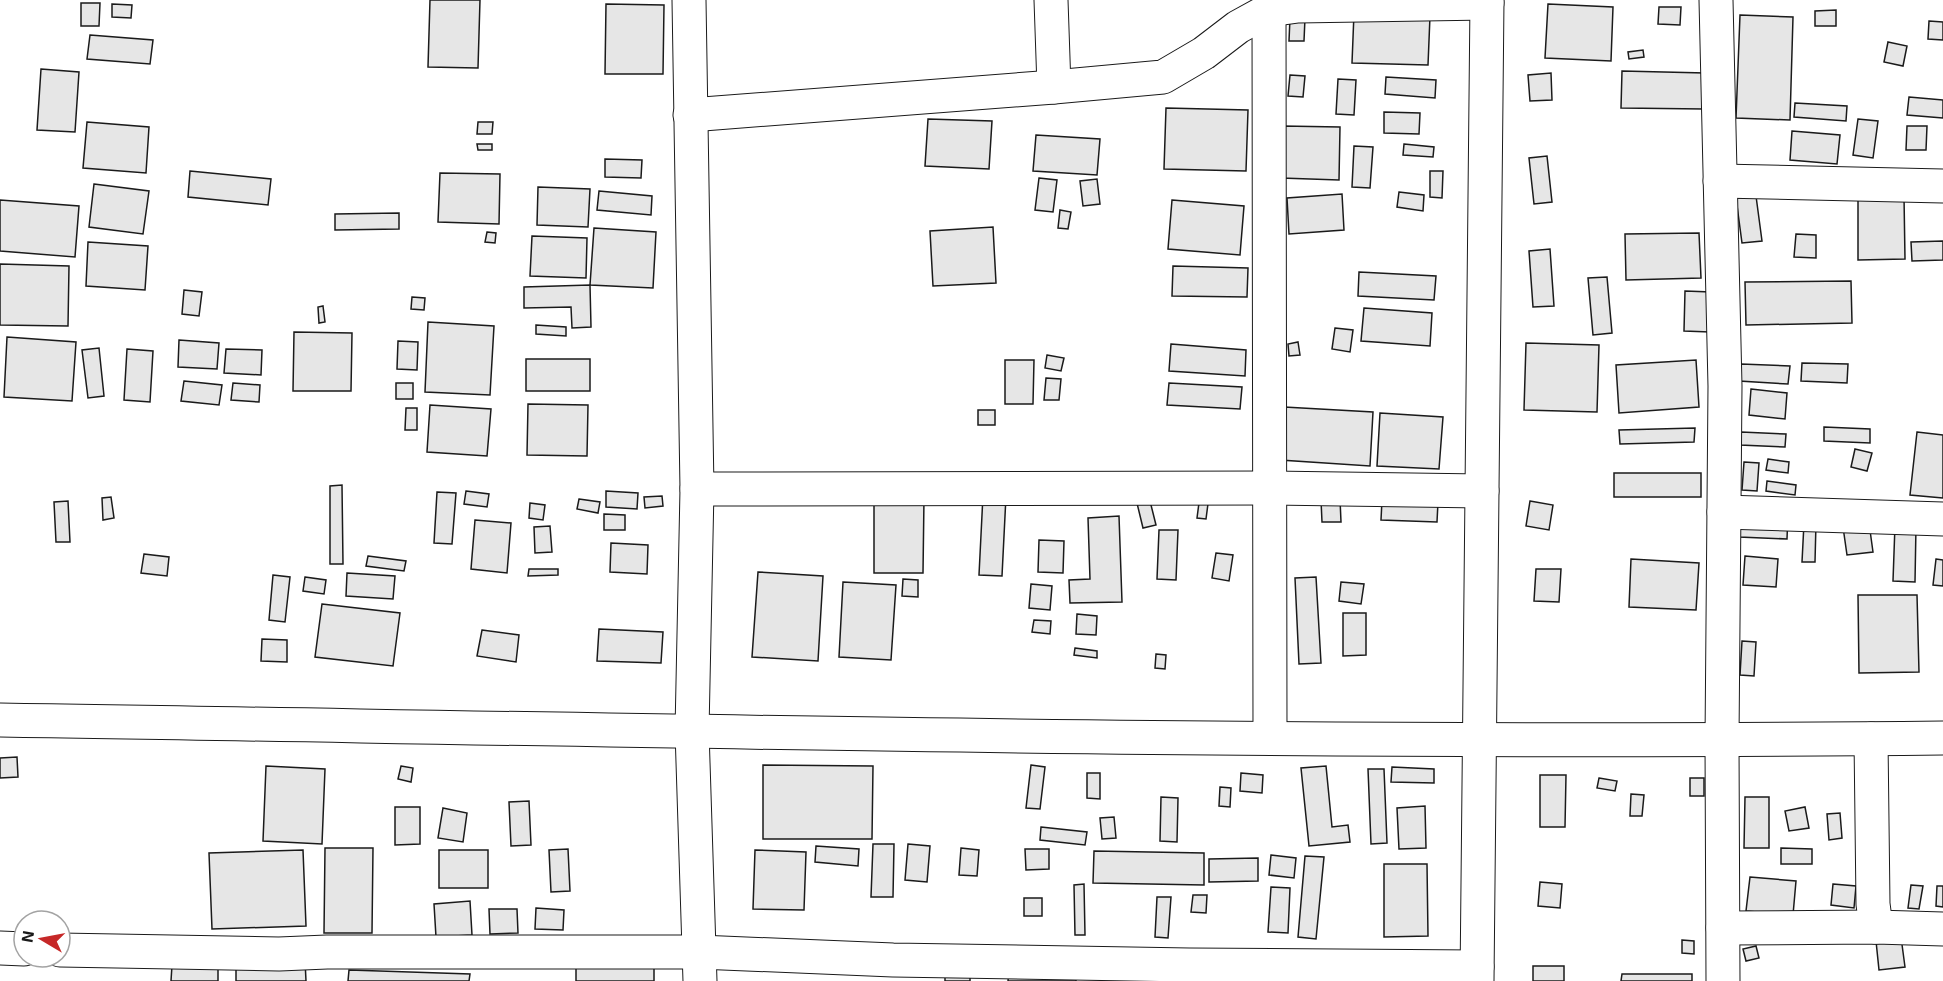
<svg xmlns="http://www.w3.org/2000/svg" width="1943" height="981" font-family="'Exo 2',sans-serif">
<rect width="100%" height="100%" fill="#fff"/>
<g fill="#e6e6e6" stroke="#1a1a1a" stroke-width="1.5">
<polygon points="430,0 480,0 478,68 428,67"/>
<polygon points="81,3 100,3 99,26 81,26"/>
<polygon points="112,4 132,5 131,18 112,17"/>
<polygon points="606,4 664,5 663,74 605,74"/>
<polygon points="1548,4 1613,7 1611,61 1545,58"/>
<polygon points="1659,7 1681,7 1680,25 1658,24"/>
<polygon points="1836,10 1836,26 1815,26 1815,11"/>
<polygon points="1354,13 1430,16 1428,65 1352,63"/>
<polygon points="1740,15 1793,17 1790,120 1736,118"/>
<polygon points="1290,18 1305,18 1304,41 1289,41"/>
<polygon points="1929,21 1943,22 1943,40 1928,39"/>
<polygon points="90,35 153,40 150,64 87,59"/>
<polygon points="1888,42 1907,46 1903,66 1884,62"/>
<polygon points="1643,50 1644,57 1629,59 1628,52"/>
<polygon points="41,69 79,72 75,132 37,130"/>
<polygon points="1622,71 1705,73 1704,109 1621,108"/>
<polygon points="1551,73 1552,100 1530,101 1528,75"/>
<polygon points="1290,75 1305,76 1303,97 1288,96"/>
<polygon points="1386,77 1436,80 1435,98 1385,94"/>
<polygon points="1338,79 1356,80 1354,115 1336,114"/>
<polygon points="1909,97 1943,100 1943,118 1907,115"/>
<polygon points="1795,103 1847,106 1846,121 1794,117"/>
<polygon points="1166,108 1248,110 1246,171 1164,169"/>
<polygon points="1384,112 1420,113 1419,134 1384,133"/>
<polygon points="928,119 992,121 989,169 925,166"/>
<polygon points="1858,119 1878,121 1873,158 1853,155"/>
<polygon points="87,122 149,127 146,173 83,168"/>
<polygon points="478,122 493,122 492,134 477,134"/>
<polygon points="1282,126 1340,127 1339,180 1281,178"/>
<polygon points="1907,126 1927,126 1926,150 1906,150"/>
<polygon points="1792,131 1840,135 1837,164 1790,160"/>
<polygon points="1036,135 1100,139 1097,175 1033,171"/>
<polygon points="477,144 492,144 492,150 478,150"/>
<polygon points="1404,144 1434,147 1433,157 1403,155"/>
<polygon points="1354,146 1373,147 1370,188 1352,187"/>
<polygon points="1547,156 1552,202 1534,204 1529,158"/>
<polygon points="605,159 642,160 641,178 605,177"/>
<polygon points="190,171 271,179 268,205 188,197"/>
<polygon points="1430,171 1443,171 1442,198 1430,197"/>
<polygon points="440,173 500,174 499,224 438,222"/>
<polygon points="1039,178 1057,180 1053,212 1035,210"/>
<polygon points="1097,179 1100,204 1083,206 1080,181"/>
<polygon points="94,184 149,191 143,234 89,227"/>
<polygon points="538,187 590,189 588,227 537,225"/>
<polygon points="599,191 652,196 651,215 597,210"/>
<polygon points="1399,192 1424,195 1423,211 1397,207"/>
<polygon points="1342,194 1344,230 1289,234 1287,198"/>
<polygon points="1756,196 1762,241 1742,243 1736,198"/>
<polygon points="1904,196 1905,259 1858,260 1858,197"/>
<polygon points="0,200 79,206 75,257 0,251"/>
<polygon points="1172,200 1244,206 1240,255 1168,249"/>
<polygon points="1060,210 1071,212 1068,229 1058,228"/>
<polygon points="399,213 399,229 335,230 335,214"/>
<polygon points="993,227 996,283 933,286 930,231"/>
<polygon points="594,228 656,232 653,288 590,285"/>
<polygon points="487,232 496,233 495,243 485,242"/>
<polygon points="1699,233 1701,278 1626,280 1625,234"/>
<polygon points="1796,234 1816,235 1816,258 1794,257"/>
<polygon points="532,236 587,238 586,278 530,276"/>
<polygon points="1943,241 1943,260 1912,261 1911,242"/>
<polygon points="88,242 148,246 145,290 86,286"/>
<polygon points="1550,249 1554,306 1533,307 1529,251"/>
<polygon points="0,264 69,266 68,326 0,325"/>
<polygon points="1173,266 1248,268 1247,297 1172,296"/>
<polygon points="1359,272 1436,276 1434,300 1358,296"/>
<polygon points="1607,277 1612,333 1593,335 1588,278"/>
<polygon points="1851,281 1852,323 1746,325 1745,282"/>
<polygon points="590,285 591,327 572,328 571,307 524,308 524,287"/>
<polygon points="184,290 202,292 199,316 182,314"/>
<polygon points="1685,291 1711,292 1710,332 1684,331"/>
<polygon points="412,297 425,298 424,310 411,309"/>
<polygon points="323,306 325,322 319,323 318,307"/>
<polygon points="1364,308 1432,313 1430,346 1361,341"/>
<polygon points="428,322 494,326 490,395 425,392"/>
<polygon points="536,325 566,327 566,336 536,334"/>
<polygon points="1335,328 1353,330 1350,352 1332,349"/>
<polygon points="294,332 352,333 351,391 293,391"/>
<polygon points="7,337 76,342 72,401 4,397"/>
<polygon points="179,340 219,343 217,369 178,367"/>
<polygon points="398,341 418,342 417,370 397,369"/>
<polygon points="1298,342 1300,355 1289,356 1288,344"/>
<polygon points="1526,343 1599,345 1597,412 1524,410"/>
<polygon points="1171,344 1246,350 1245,376 1169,371"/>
<polygon points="99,348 104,396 88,398 82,350"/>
<polygon points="127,349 153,351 150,402 124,400"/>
<polygon points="226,349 262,350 261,375 224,373"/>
<polygon points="1047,355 1064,358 1061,371 1045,368"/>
<rect x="526" y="359" width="64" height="32"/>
<polygon points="1005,360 1034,360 1033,404 1005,404"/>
<polygon points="1696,360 1699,407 1619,413 1616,365"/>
<polygon points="1802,363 1848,364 1847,383 1801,381"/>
<polygon points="1741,364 1790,366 1788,384 1739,381"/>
<polygon points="1046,378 1061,379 1059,400 1044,400"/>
<polygon points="184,381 222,385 219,405 181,401"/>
<polygon points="233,383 260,385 259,402 231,400"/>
<rect x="396" y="383" width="17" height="16"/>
<polygon points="1169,383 1242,387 1240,409 1167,405"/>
<polygon points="1751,389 1787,393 1785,419 1749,415"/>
<polygon points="528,404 588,405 587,456 527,455"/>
<polygon points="430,405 491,409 487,456 427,452"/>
<polygon points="1284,407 1373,412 1370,466 1280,460"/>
<polygon points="406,408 417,408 417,430 405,430"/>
<rect x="978" y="410" width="17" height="15"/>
<polygon points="1380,413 1443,417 1439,469 1377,466"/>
<polygon points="1824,427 1870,429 1870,443 1824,441"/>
<polygon points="1695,428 1694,442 1620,444 1619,430"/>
<polygon points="1741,432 1786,434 1785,447 1740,445"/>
<polygon points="1917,432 1943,435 1943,498 1910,495"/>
<polygon points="1855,449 1872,453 1867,471 1851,467"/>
<polygon points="1768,459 1789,462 1788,473 1766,470"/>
<polygon points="1744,462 1759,463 1757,491 1742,490"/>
<rect x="1614" y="473" width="87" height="24"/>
<polygon points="1767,481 1796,485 1795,495 1766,491"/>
<polygon points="342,485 343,564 330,564 330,486"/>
<polygon points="466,491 489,494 487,507 464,504"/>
<polygon points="606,491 638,493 637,509 606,507"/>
<polygon points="437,492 456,493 452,544 434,543"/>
<polygon points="983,495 1006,496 1002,576 979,575"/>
<polygon points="1200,495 1209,496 1206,519 1197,518"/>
<polygon points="662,496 663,506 645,508 644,497"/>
<polygon points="111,497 114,518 103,520 102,498"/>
<polygon points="1149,497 1156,525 1143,528 1136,499"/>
<polygon points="874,498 924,498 923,573 874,573"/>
<polygon points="579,499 600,502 598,513 577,509"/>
<polygon points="1340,499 1341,522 1322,522 1321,500"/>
<polygon points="1382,500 1438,502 1437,522 1381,520"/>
<polygon points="68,501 70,542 56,542 54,502"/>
<polygon points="1530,501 1553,505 1549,530 1526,526"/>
<polygon points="530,503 545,505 543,520 529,518"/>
<polygon points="1740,511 1788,513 1787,539 1739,537"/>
<polygon points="604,514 625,515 625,530 604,530"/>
<polygon points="1119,516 1122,602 1070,603 1069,580 1090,579 1088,518"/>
<polygon points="475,520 511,523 507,573 471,569"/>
<polygon points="1804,523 1816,523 1815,562 1802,562"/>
<polygon points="1869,523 1873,552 1847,555 1843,527"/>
<polygon points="1895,525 1916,526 1915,582 1893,581"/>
<polygon points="550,526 552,552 535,553 534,527"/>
<polygon points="1159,530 1178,530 1176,580 1157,579"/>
<polygon points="1039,540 1064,541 1063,573 1038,572"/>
<polygon points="611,543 648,545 647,574 610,572"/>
<polygon points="1216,553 1233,555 1229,581 1212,578"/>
<polygon points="144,554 169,557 167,576 141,573"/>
<polygon points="368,556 406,561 404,571 366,566"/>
<polygon points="1745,556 1778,559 1776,587 1743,585"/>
<polygon points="1631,559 1699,563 1696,610 1629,607"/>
<polygon points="1936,559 1943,560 1943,586 1933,585"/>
<polygon points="529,569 558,569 558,575 528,576"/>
<polygon points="1536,569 1561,569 1559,602 1534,601"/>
<polygon points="758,572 823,576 818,661 752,657"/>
<polygon points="347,573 395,576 393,599 346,596"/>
<polygon points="273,575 290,577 285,622 269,620"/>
<polygon points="305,577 326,580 324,594 303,591"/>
<polygon points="1316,577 1321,663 1299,664 1295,578"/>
<polygon points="903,579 918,580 918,597 902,596"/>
<polygon points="843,582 896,585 891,660 839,657"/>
<polygon points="1341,582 1364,584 1361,604 1339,601"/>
<polygon points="1031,584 1052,586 1050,610 1029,608"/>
<polygon points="1858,595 1917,595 1919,672 1859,673"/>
<polygon points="322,604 400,613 393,666 315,657"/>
<polygon points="1343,613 1366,613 1366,655 1343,656"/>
<polygon points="1077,614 1097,616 1096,635 1076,634"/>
<polygon points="1034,620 1051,621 1050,634 1032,632"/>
<polygon points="599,629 663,632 661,663 597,661"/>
<polygon points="482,630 519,635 516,662 477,656"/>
<polygon points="262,639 287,640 287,662 261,661"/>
<polygon points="1742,641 1756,642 1754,676 1740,675"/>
<polygon points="1075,648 1097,651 1097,658 1074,655"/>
<polygon points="1156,654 1166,655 1165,669 1155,668"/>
<polygon points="17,757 18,777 0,778 0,758"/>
<polygon points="763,765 873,766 872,839 763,839"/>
<polygon points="1031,765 1045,767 1040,809 1026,808"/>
<polygon points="266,766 325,769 322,844 263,841"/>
<polygon points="401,766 413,768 411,782 398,779"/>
<polygon points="1326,766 1332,827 1348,825 1350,842 1309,846 1301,768"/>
<polygon points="1392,767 1434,769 1434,783 1391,782"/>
<polygon points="1368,769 1384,769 1387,843 1371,844"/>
<polygon points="1087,773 1100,773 1100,799 1087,798"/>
<polygon points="1241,773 1263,775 1262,793 1240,791"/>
<polygon points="1540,775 1566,775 1565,827 1540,827"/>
<polygon points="1599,778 1617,781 1615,791 1597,788"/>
<rect x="1690" y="778" width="14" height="18"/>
<polygon points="1220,787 1231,788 1230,807 1219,806"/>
<polygon points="1631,794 1644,795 1642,816 1630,816"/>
<polygon points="1161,797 1178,798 1177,842 1160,841"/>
<polygon points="1745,797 1769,797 1769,848 1744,848"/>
<polygon points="529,801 531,845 511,846 509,802"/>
<polygon points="1425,806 1426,848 1399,849 1397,808"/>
<polygon points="395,807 420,807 420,844 395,845"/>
<polygon points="1805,807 1809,828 1789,831 1785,811"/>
<polygon points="443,808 467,813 463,842 438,838"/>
<polygon points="1840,813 1842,838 1829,840 1827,814"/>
<polygon points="1114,817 1116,838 1102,839 1100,818"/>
<polygon points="1041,827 1087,832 1085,845 1040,840"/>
<polygon points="873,844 894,844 893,897 871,897"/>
<polygon points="908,844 930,846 927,882 905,880"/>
<polygon points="816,846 859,849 858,866 815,862"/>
<polygon points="325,848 373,848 372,933 324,933"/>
<polygon points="961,848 979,850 977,876 959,875"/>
<polygon points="1781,848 1812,849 1812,864 1781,864"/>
<polygon points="568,849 570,891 551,892 549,850"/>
<polygon points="1025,849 1049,849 1049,869 1026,870"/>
<polygon points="303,850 306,926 212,929 209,853"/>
<rect x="439" y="850" width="49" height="38"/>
<polygon points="755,850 806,852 804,910 753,909"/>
<polygon points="1094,851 1204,853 1204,885 1093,883"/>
<polygon points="1271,855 1296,858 1294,878 1269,875"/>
<polygon points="1305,856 1324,857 1316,939 1298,937"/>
<polygon points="1258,858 1258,881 1209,882 1209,859"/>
<polygon points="1384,864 1427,864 1428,936 1384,937"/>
<polygon points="1750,877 1796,881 1793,915 1746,911"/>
<polygon points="1540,882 1562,884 1560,908 1538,906"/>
<polygon points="1084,884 1085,935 1075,935 1074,885"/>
<polygon points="1833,884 1856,886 1854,908 1831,905"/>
<polygon points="1911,885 1923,886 1919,909 1908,908"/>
<polygon points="1937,886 1943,886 1943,907 1936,906"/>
<polygon points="1271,887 1290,888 1288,933 1268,932"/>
<polygon points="1193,895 1207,895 1206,913 1191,912"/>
<polygon points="1157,897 1171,897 1168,938 1155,937"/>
<rect x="1024" y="898" width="18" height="18"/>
<polygon points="470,901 472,935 436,937 434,904"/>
<polygon points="536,908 564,910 563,930 535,929"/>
<polygon points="489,909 517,909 518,933 490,934"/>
<polygon points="1901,937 1905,967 1879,970 1876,941"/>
<polygon points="1682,940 1694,941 1694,954 1682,953"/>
<polygon points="1756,946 1759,958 1746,961 1743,949"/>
<polygon points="305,960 306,981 236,981 236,963"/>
<polygon points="172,965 218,966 218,981 171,981"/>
<rect x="576" y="966" width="78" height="15"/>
<rect x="1533" y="966" width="31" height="15"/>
<polygon points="349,970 470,974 469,981 348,981"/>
<rect x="945" y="970" width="25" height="11"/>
<polygon points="1009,971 1076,978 1076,981 1008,981"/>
<polygon points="1622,974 1692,974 1692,981 1621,981"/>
</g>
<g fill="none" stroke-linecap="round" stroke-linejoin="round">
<defs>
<g id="street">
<polyline points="689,0 697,489 692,731 700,981"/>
<polyline points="1051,0 1054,87"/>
<polyline points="1716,0 1725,386 1722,741 1723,981"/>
<polyline points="1269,10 1270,738"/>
<polyline points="690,115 1054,87 1163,77 1204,53 1238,27 1269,10 1298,6 1487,3"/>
<polyline points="1720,181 1943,186"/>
<polyline points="697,489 1271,488 1482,491"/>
<polyline points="1724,512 1943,519"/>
<path d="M0 720C648 730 1295 745 1943 738"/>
<polyline points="1871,739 1873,904 1876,927"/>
<polyline points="1723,928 1876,927 1943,929"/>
<polyline points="0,948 24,949"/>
<polyline points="60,950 279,954 327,952 699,952 893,960 1189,965 1477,967"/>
<polyline points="1477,981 1487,0"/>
</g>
</defs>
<use href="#street" stroke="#1a1a1a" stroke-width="35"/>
<use href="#street" stroke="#fff" stroke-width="33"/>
</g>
<g transform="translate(42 939) rotate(280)"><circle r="28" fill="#ffffff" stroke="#a3a3a3" stroke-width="1.5"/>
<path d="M0-4.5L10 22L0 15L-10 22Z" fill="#c62828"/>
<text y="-9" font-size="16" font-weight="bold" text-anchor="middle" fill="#1a1a1a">N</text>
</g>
</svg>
